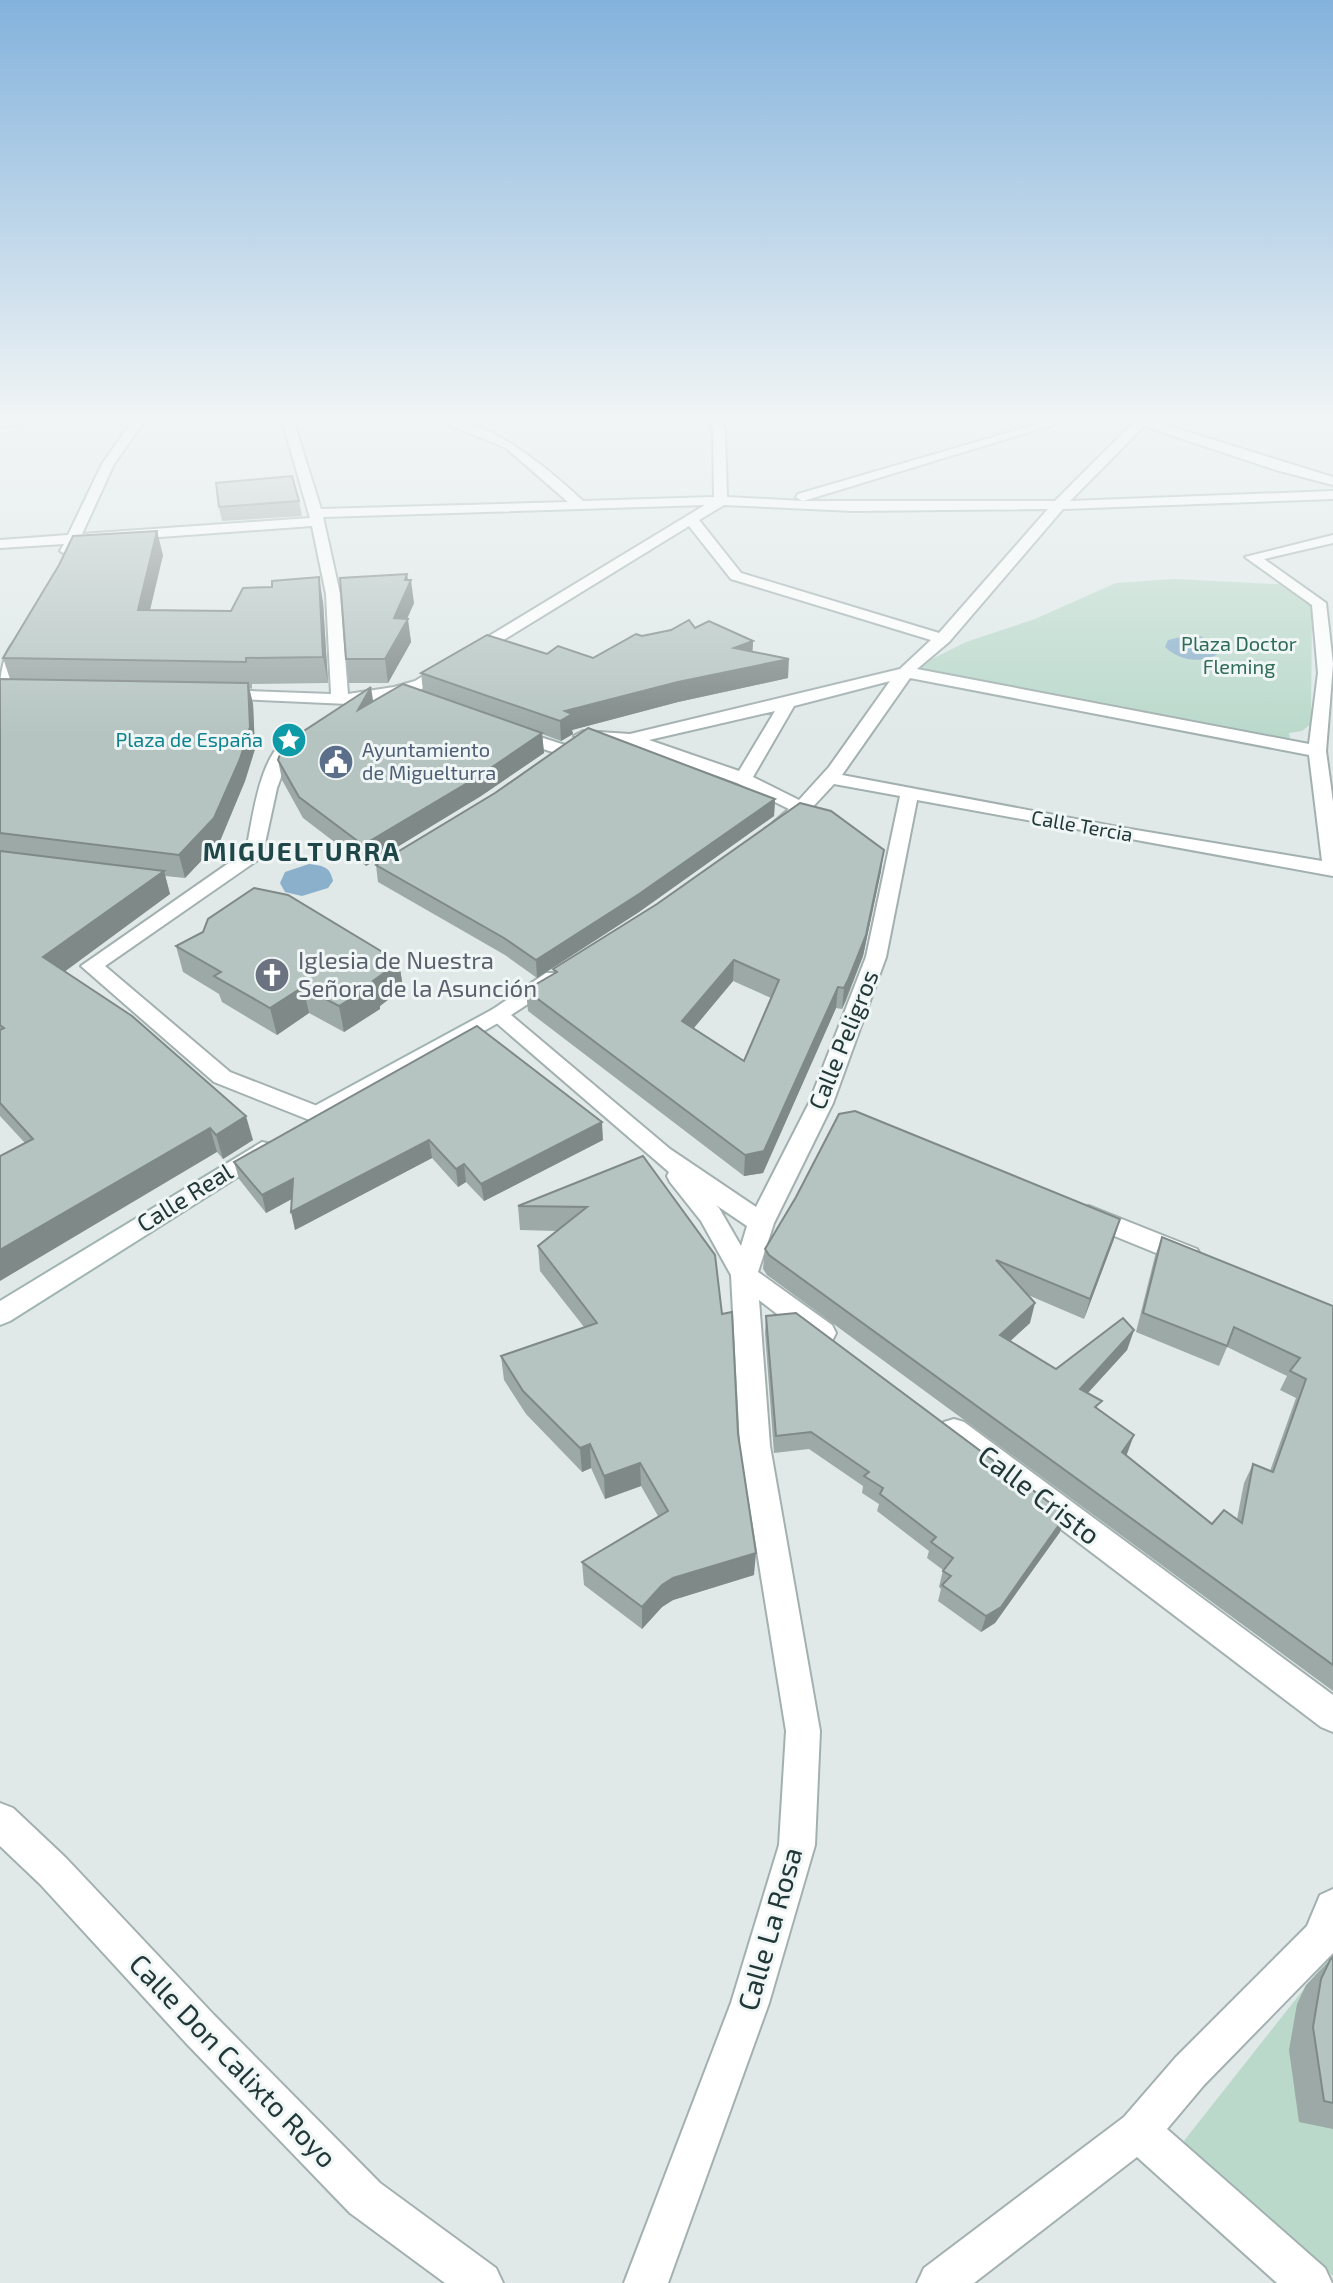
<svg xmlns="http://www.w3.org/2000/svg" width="1333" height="2283" font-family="'Exo 2',sans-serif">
<rect width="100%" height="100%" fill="#e0e9e8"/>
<g fill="#bad9cb">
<polygon points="1175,579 1293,585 1312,605 1311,724 1302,731 1289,733 1290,739 906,672 966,642 1035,619 1116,583"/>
<polygon points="1333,1952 1333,2276 1183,2142"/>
</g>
<g fill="#8bb0cb">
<path d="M1189 635 1200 636 1220 646 1221 652C1203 664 1181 662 1165 647L1168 640Z"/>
<path d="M309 864C323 866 330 866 333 881L328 888 302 896 285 892 280 883 285 872Z"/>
</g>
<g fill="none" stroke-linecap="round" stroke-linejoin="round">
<defs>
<g id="street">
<polygon points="31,416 61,416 55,419 0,427 0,419"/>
<path d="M136 416H148L114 464 82 534 310 518 281 416H292L321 509 568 502 506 448 428 416C486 416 543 464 583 501L714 497 713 429 705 416H715L725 429 727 497 802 501 796 497 798 494 1065 416H1082L803 501H1055L1134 422 1126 419 1125 416H1137L1333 477V485L1276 470 1144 426 1070 501 1333 491V499L1063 509 949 642 917 669 1309 744 1318 673 1312 605 1245 557 1333 535V543L1264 559 1326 603 1333 664 1326 751 1333 802V876L917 800 886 957 833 1103 774 1223 758 1272 832 1325 836 1333 832 1341 822 1344 812 1341 759 1300 770 1446 820 1731 815 1845 769 2003 668 2283H624L731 2003 779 1845 786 1731 740 1446 731 1275 701 1221 670 1182 667 1176 669 1172 486 1014 546 973H560L564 978 560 983 511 1015 670 1149 756 1207 809 1103 866 957 900 796 834 784 808 812 782 829 773 823 789 809 737 783 629 744 583 741 574 736 583 731 630 734 900 669 931 640 731 579 689 526 427 687 398 697 348 704 215 698 213 695 221 690 331 694 326 594 312 526 78 543 72 554 67 555 60 551 64 544 0 548V540L68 535 102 464ZM705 505 415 681 394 687 348 694 340 594 323 517ZM724 505 853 511 1048 509 939 633 741 573 699 520ZM910 678 1309 755 1322 861 1118 827 842 775ZM890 681 829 767 799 800 753 777 794 706ZM775 711 739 771 649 740ZM716 1205 747 1226 741 1246 719 1208Z"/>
<path d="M22 637 30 642 8 686 0 691C0 674 4 644 22 637Z"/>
<polygon points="515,729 568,746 571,750 562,755 509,738 506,734 509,730"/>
<path d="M297 734 306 739 290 753 277 788 262 857 105 966 230 1072 325 1109 329 1115 325 1121 317 1123 214 1082 81 966 246 851C253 818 260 743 297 734Z"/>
<polygon points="1089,1206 1197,1249 1201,1256 1197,1263 1188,1266 1080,1222 1076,1215 1080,1208"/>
<polygon points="954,1419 964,1422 1333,1695 1333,1732 1321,1727 944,1440 940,1431 944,1422"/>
<polygon points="0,1803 13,1808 66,1858 214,2015 380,2183 496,2268 503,2283 445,2283 350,2213 186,2043 40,1884 0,1846"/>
<polygon points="1333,1889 1333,1953 1204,2085 1167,2129 1325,2268 1332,2283 1277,2283 1137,2157 974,2283 917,2283 924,2268 1124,2117 1176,2057 1307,1926 1320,1895"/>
</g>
<g id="secondary">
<polygon points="497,1007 505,1009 508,1014 505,1019 325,1121 309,1121 305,1115 309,1109"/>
<polygon points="262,1142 271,1144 274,1150 271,1156 10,1321 0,1325 0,1301"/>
</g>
</defs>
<use href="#street" stroke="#a3b0b0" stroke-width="4"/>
<use href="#secondary" stroke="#a0b4b2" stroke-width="4"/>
<use href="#street" fill="#fff" fill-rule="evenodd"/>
<use href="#secondary" fill="#fff" fill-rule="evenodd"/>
</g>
<g fill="#9ca9a6" fill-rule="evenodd">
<polygon points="299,501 302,516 222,521 219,507"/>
<polygon points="163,555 150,610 231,611 323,602 328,683 252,684 252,689 249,688 253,704 255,749 245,781 220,841 185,878 165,876 170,894 64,971 253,1140 223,1159 217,1152 25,1143 0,1116 0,679 10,679 3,658"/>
<polygon points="408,580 414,603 407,619 411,642 388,683 349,683 346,659"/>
<polygon points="695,628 753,641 752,652 788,678 678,702 572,730 573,734 561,741 542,734 544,753 481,796 366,866 303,818 282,780 278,760 373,701 423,691 421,673 547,654 593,658 642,636"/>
<polygon points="775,799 774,816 639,912 537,978 505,955 378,882 376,865"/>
<path d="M881 871 863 956 846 1001 842 1009 836 1008 763 1173 744 1176 528 1011 526 990 554 974 553 969ZM733 981 771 998 744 1061 694 1028Z"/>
<polygon points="176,946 399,962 403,988 380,1006 380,1009 344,1032 309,1013 277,1035 222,1002 219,994 183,972"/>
<polygon points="477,1026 603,1140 484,1201 466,1182 458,1187 432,1158 295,1230 292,1199 266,1213 239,1179 234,1162"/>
<polygon points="643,1156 738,1434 754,1575 673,1600 662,1607 642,1629 584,1585 582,1562 658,1516 641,1486 605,1499 591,1468 582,1472 526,1414 504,1380 501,1356 584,1327 540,1271 538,1246 558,1231 520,1230 518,1206"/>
<polygon points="1162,1237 1333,1306 1333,1691 767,1275 763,1269 765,1249 1114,1239 1084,1319 1028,1295 1030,1323 1010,1341 1056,1369 1134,1330 1127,1350 1088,1393 1127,1454 1126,1456 1212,1524 1237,1519 1244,1483 1253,1464 1270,1471 1296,1398 1280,1390 1287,1376 1227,1347 1219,1366 1136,1332 1155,1256"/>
<polygon points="766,1316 1060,1532 995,1623 981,1632 938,1601 941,1589 939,1587 943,1570 927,1558 929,1551 877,1511 879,1504 862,1493 863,1486 809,1449 774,1453 765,1333"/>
<polygon points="1333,1957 1333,2129 1299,2122 1289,2050 1297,2004 1306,1985"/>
</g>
<g fill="#7f8987">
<polygon points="157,531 163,555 144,635 138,610"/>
<polygon points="407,574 409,585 411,580 414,603 402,630 408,619 411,642 388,683 385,659 394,618"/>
<polygon points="319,577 323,602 328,683 323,657"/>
<polygon points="753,641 752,660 734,648"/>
<polygon points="789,659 788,678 678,702 572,730 573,734 561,741 560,721 565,711 678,682"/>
<polygon points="248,683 253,704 255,749 245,781 220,841 185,878 179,855"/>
<polygon points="371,687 374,707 358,710"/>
<polygon points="542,733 544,753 481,796 366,866 363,845"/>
<polygon points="775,799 774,816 639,912 537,978 536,960"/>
<polygon points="884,850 881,871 863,956 842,1009 844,988"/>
<polygon points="164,871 170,894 52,981 43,957"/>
<polygon points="734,960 733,981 682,1042 682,1021"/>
<polygon points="399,962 403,988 380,1006 380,1009 344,1032 339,1006"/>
<polygon points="303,987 309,1013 277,1035 270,1008"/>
<polygon points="838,987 836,1008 763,1173 744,1176 745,1155"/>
<polygon points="246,1116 253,1140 223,1159 216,1135"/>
<polygon points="602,1122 603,1140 484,1201 481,1184"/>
<polygon points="210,1128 217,1152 0,1281 0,1250"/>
<polygon points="429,1140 432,1158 295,1230 291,1212"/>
<polygon points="464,1164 466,1182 458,1187 456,1169"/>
<polygon points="293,1179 297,1196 266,1213 262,1195"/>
<polygon points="1120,1219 1114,1239 1084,1319 1090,1299"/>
<polygon points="1035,1303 1030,1323 995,1355 1000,1335"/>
<polygon points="1134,1330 1127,1350 1074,1408 1080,1389"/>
<polygon points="1134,1435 1127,1454 1114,1472 1122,1452"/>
<polygon points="590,1444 591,1468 582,1472 580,1448"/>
<polygon points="640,1463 641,1486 605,1499 604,1476"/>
<polygon points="1066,1515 1060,1532 995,1623 981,1632 986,1616"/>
<polygon points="756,1553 754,1575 673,1600 662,1607 642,1629 642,1607 662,1585 673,1578"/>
</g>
<g fill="#b5c4c1" stroke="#7f8987" stroke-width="2" fill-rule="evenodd">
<polygon points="292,476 299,501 219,507 216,483"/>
<polygon points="157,531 138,610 231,611 243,588 272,587 272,581 319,577 323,657 246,658 246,662 3,658 59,565 73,536"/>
<polygon points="407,574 405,580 411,580 394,618 408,619 385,659 346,659 340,578"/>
<polygon points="689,620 695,628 709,621 753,641 734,648 789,659 678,682 565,711 572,714 560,721 421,673 487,635 547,654 558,646 593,658 636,634 642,636 671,630"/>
<polygon points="0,679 248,683 250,727 240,759 214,818 179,855 0,833"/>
<polygon points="403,684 542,733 479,776 363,845 299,797 278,760 284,744 371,687 358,710"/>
<polygon points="588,728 775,799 639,894 536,960 504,938 376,865 495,793"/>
<path d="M800 803 831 811 884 850 866 935 848 980 844 988 838 987 764 1151 745 1155 526 990 557 972 553 969 657 904ZM734 960 779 980 744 1061 682 1021Z"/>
<polygon points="0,851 164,871 43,957 132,1016 246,1116 216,1135 210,1128 0,1250 0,1156 33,1139 0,1103 0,1030 4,1028 0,1025"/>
<polygon points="254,888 288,895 399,962 373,981 376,983 339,1006 303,987 270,1008 214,976 221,972 176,946 203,932 208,919"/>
<polygon points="477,1026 602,1122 481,1184 464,1164 456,1169 429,1140 291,1212 293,1179 262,1195 234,1162"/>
<polygon points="855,1111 1120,1219 1090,1299 996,1260 1035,1303 1000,1335 1056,1369 1123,1318 1134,1330 1080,1389 1102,1401 1095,1407 1134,1435 1122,1452 1212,1524 1224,1510 1242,1523 1253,1464 1273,1472 1306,1379 1290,1371 1300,1358 1234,1327 1227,1346 1143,1313 1162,1237 1333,1306 1333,1665 769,1255 765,1249 796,1197 839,1114"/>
<polygon points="643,1156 715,1255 722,1314 732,1312 738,1434 756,1553 673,1578 662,1585 642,1607 582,1562 668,1511 640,1463 604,1476 590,1444 580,1448 523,1391 501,1356 597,1323 538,1246 587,1207 518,1206"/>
<polygon points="796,1313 1066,1515 1001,1607 986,1616 942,1585 951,1576 943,1571 953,1558 931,1542 936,1537 880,1494 883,1488 864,1476 869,1472 811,1432 776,1436 766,1316"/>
<polygon points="1333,1957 1333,2103 1324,2101 1313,2027 1321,1979 1330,1960"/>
</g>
<linearGradient id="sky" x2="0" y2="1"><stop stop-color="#83b2dc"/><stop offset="0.57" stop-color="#f1f5f5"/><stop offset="1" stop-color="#f1f5f5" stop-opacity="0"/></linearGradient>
<rect width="1333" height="735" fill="url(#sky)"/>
<defs>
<symbol id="sight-disc" viewBox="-11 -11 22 22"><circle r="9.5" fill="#0f9aa8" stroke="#f0f6f5"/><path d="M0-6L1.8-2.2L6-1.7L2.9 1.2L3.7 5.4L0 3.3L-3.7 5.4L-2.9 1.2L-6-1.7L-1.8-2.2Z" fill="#fff"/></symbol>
<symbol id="civic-disc" viewBox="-11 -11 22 22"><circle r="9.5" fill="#5c6f8a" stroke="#f0f6f5"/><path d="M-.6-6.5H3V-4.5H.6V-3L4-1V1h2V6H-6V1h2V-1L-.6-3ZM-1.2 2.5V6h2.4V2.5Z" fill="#fff"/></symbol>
<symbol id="church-disc" viewBox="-11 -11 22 22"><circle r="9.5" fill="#6b7280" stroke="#f0f6f5"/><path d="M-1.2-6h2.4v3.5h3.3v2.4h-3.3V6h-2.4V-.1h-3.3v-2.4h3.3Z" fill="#fff"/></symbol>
</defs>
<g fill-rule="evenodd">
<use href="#sight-disc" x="269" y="720" width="40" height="40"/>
<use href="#civic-disc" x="316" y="742" width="40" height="40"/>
<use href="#church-disc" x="252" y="955" width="40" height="40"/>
</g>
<g text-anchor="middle" stroke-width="6" stroke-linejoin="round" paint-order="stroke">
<g font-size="20" fill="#2f6c57" stroke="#f0f6f5">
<text x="1239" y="651">Plaza Doctor<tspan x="1239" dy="23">Fleming</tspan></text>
</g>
<g font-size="20" fill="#0d838f" stroke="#f0f6f5" text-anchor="end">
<text x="263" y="747">Plaza de España</text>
</g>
<g font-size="20" fill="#4e5e75" stroke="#f0f6f5" text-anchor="start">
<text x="362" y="757">Ayuntamiento<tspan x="362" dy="23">de Miguelturra</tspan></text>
</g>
<g font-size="20" fill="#223838" stroke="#f0f6f5">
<text transform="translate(1082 826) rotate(10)" y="7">Calle Tercia</text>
</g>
<g font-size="24" fill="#5b616d" stroke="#f0f6f5" text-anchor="start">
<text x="298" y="969">Iglesia de Nuestra<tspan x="298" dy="28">Señora de la Asunción</tspan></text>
</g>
<g font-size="24" fill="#223838" stroke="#f0f6f5">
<text transform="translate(844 1040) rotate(-68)" y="8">Calle Peligros</text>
<text transform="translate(185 1198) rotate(-32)" y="8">Calle Real</text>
</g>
<g font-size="26" font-weight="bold" letter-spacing="2" fill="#1f4749" stroke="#f0f6f5">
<text x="302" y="861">MIGUELTURRA</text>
</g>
<g font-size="28" fill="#223838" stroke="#f0f6f5">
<text transform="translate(1039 1495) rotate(37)" y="10">Calle Cristo</text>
<text transform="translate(770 1929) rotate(-74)" y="10">Calle La Rosa</text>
<text transform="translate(233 2061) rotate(46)" y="10">Calle Don Calixto Royo</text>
</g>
</g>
</svg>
